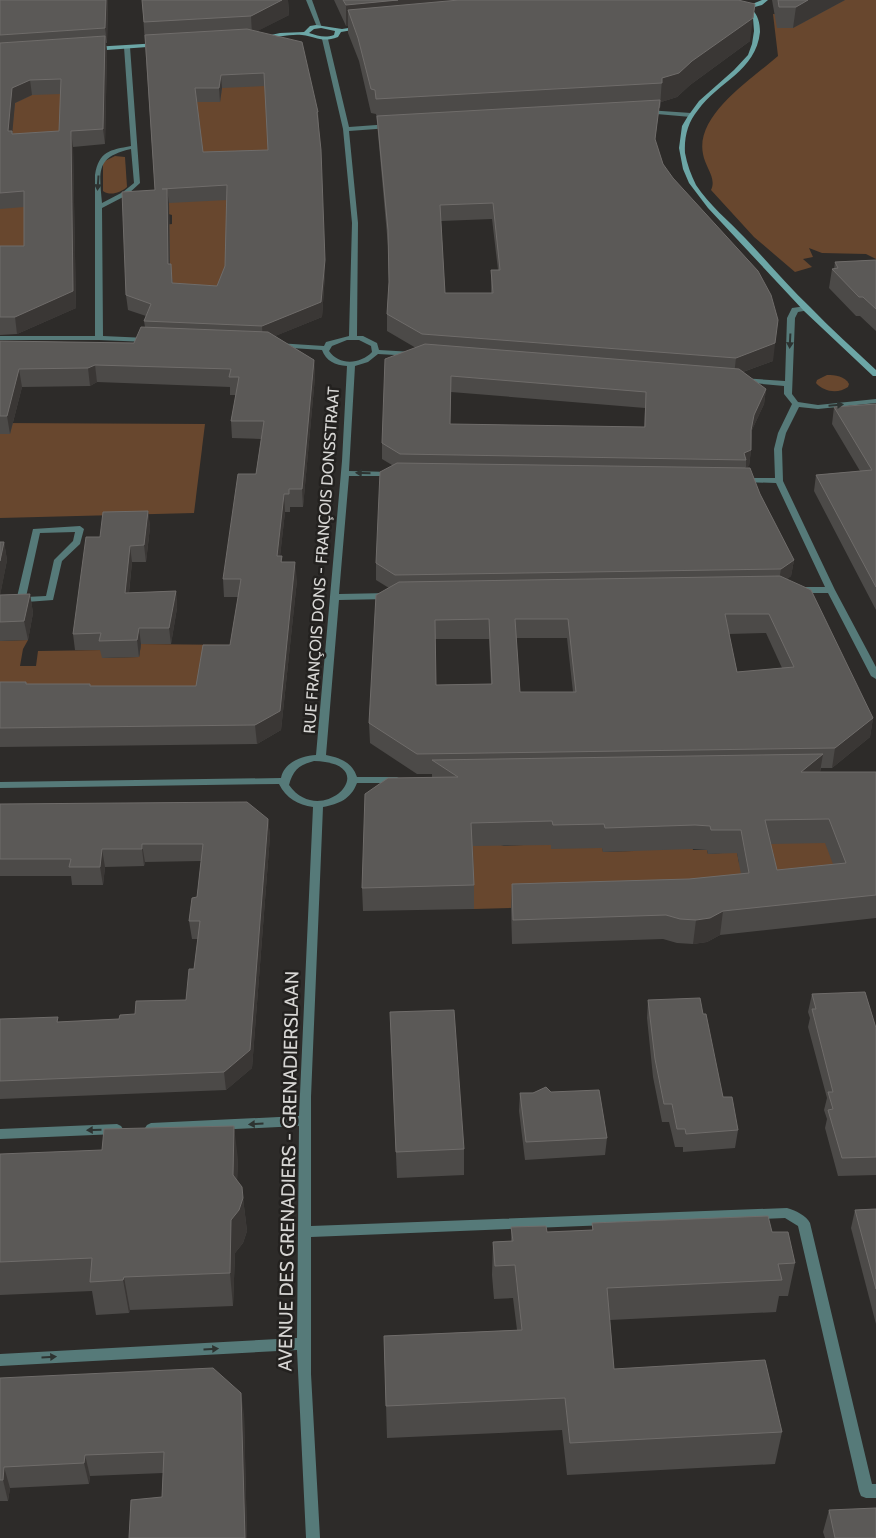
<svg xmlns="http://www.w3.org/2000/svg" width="876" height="1538" font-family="Cabin,sans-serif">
<rect width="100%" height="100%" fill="#2d2b29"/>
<g fill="#68472e">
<path d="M814 0H876V259L866 254 822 253 809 248 813 257 803 259 812 267 795 272 754 237 711 190C717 178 705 167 703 154 695 115 752 79 778 56L773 14 788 15Z"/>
<polygon points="277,73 285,265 175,306 172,279 158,244 164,225 172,224 172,215 165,213 185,94"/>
<polygon points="64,90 72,142 27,249 0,302 0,177 8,97"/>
<path d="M115 156 125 157 127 187C120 193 110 196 103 191V162Z"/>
<path d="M827 375C835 375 845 376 849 384L848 387C838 394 824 392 816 383L817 380Z"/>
<polygon points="0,423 205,424 194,513 0,518"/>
<polygon points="28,640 23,649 20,666 36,666 38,651 103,650 102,658 139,657 141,644 234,645 221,683 0,710 0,641"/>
<polygon points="689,830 693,850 707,850 708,854 737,852 739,863 762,844 845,836 834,866 543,907 474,909 471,836 504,846 524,845 524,842 602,845 603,852 633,851 633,849"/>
</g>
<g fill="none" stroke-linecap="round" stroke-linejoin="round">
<g fill="#567a79" fill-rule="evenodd">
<polygon points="306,0 312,0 322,28 317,27"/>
<path d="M325 37 328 39 349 127 390 124 393 126 390 128 349 131 358 223 357 336H363L377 343 379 350 413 352 417 354 413 356 378 354 368 362 355 366 349 471 393 472 397 474 393 476H349L339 594 389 593 393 596 389 599 339 600 326 755C340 758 352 762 357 777H397L402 780 397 783H357C351 799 339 804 323 807L311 1097V1226L787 1208C795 1210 807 1216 810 1223L872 1484H876V1498H866L861 1496 859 1491 798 1226 785 1218 311 1237V1374L320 1538H306L297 1350 0 1366V1354L297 1338 299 1126 151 1133 147 1131 145 1128 147 1125 151 1123 299 1116 313 807C298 805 286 798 279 784L0 788V782L281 778C284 762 302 756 316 755L342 461 347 366C335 365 326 361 322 350L277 347 273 345 277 343 324 346 326 342 349 336 352 223 343 129 322 39ZM347 340H359L371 346 372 352C361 364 339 366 329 351L332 346ZM314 761C387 763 322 831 289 785 293 770 299 765 314 761Z"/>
<path d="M127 45 130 47 140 183 127 195 102 208 103 336 147 338 151 340 147 342 99 340H0V336H95V175C99 151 110 150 131 146L124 47ZM131 149 134 183 123 192 102 203C99 170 96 157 131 149Z"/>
<polygon points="647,110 691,113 694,115 691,117 645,113 645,111"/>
<polygon points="806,306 809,306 809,310 798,312 795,318 792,394 798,402 818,405 876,399 876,403 818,409 799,407 786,433 782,449 783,481 835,590 876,667 876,679 871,676 828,593 798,593 794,590 798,587 825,587 776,483 743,482 739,480 743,478 775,478 774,449 778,433 792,404 784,394 784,386 742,382 738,380 742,378 785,381 787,318 792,308"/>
<path d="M80 526 84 529 80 544 62 561 53 600 0 604V598L17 597 33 529ZM75 532 73 541 54 560 46 596 26 597 40 533Z"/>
<polygon points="117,1124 121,1126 123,1129 121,1132 117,1134 0,1139 0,1129"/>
</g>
<g fill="#6ca6a6" fill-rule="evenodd">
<path d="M762 0H768L762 5 751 8C758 15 760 23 760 32 756 71 718 82 698 110 688 122 684 137 685 153 687 164 691 175 696 185 709 205 729 221 745 238 767 261 787 285 810 307 831 329 854 349 876 370V376H873L804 311 708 208 689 183 683 169 679 148 682 126 688 116 699 101 734 70 748 55 752 44 754 31 753 18 748 11 740 9Z"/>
<path d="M316 25 342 29 361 26 364 28 341 32 338 37C322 43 317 37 302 35 290 34 277 37 265 39L262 37 280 33 304 32 310 26ZM321 28 335 31 334 35C325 38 318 36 309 33L314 29Z"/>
<polygon points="159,43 162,45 161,46 93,51 90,49 93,47"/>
</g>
</g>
<g fill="#4c4a48" fill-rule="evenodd">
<path d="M0 0H108L107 43H106L107 51 105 144 73 147 76 308 17 334 0 335V246H24V207L0 209ZM61 94 59 131 13 134 12 131 15 103 32 95Z"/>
<path d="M142 0H288L289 15 257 31 318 112 319 126H318L325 274 322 317 275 336 314 360 315 377 303 507H290V512H285L280 556 282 562 297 580 281 730 257 744 0 747V682H26L27 684H90V686H196L230 645 238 597H224L223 579 256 474 261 439 232 438 231 421 236 395H230V387L97 382 90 386 22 387 10 434H0V341L134 343 145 327 144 321 146 316 128 310 126 295 155 190ZM265 86 268 150 203 152 197 102H220L222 88ZM227 200 225 266 217 286 173 284 170 264 169 203Z"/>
<path d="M334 0H738L750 41 690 85 677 97 661 102 660 108H659L655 141 663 164 773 361 743 372 766 389 764 404 752 430 751 450 749 466 746 467 745 468 760 494 794 560 791 576 787 579 873 718 870 737 832 768H821L820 772H876V918L720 935 707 942 693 944 677 943 663 939 512 944 511 908 512 884 689 879 741 874 737 853 708 854 707 850 692 849 603 852 602 848 551 849V845L473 846 474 885V909L363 911 362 888 432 778V774H417L370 743 369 723 389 588 376 580V563L392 465 382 459V443L416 348 387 331V314L389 282 388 246 377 123 376 114 371 113 359 61 348 33V26H346ZM492 219 498 270H491V293H445L441 221ZM451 392 645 408 644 427 450 424ZM766 633 782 668 737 672 729 634ZM516 638H567L573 692H520ZM435 639H489L491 684 436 685ZM825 843 833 864 777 870 771 844Z"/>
<polygon points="772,0 845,0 793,28 777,28"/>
<polygon points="876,260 876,331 860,316 856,316 829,288 832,269 834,269 835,262"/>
<polygon points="876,404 876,610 814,491 816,475 860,471 832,424 834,407"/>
<polygon points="148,511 150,527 146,562 132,562 129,593 176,591 177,608 171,644 141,644 139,657 102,658 100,650 75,650 73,634 100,537"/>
<polygon points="0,542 4,542 7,560 0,595 30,594 33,613 28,640 0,641"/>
<polygon points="0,804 268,819 270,836 252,1068 226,1090 0,1099 0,1019 59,1022 119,1019 186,1000 194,969 198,939 192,939 189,921 197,897 201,861 145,862 144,866 105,867 103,885 72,885 71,876 0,876"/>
<polygon points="812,994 876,1028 876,1175 838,1176 825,1128 827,1119 824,1110 827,1098 808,1027 810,1018 808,1012"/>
<polygon points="648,1000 703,1014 723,1097 738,1130 735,1148 683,1152 683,1147 675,1147 669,1122 662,1122 653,1077 647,1018"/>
<polygon points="390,1012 464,1149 464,1175 397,1178"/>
<polygon points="551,1092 607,1138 605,1155 525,1160 519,1111 520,1093"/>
<polygon points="0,1154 238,1159 237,1181 243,1198 247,1231 243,1243 235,1253 233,1306 130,1310 129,1313 96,1315 92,1291 0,1295"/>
<polygon points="876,1209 876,1324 851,1228 855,1210"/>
<polygon points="592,1223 772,1232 795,1263 788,1296 779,1296 776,1312 610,1320 614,1369 782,1432 775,1464 567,1475 562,1430 387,1438 384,1336 517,1330 513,1298 494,1299 492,1275 493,1242 511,1241 511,1227 547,1232 592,1230"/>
<polygon points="0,1378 244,1414 247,1538 129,1538 162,1497 163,1473 90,1476 89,1484 10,1488 8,1501 0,1501"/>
<polygon points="829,1510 876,1538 825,1538 823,1532"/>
</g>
<g fill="#3a3735">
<polygon points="106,0 108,0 107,43 105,28"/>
<polygon points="282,0 288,0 289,15 252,34 251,16"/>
<polygon points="398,0 472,0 348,10 348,26 346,26 346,5"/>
<polygon points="808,0 845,0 793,28 796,7"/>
<polygon points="755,4 750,41 690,85 677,97 661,102 660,108 662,78"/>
<polygon points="105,36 107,51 105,144 103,129"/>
<polygon points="221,75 222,88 220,102 219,88"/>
<polygon points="30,80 32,95 15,103 11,147 8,131 12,88"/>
<polygon points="71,131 73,147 76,308 17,334 15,317"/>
<polygon points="321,150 325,274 322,317 263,341 262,326"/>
<polygon points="167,189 169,203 170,279 168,264"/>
<polygon points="778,320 773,361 734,375 736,358"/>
<polygon points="314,360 315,377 303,507 302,489"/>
<polygon points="95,365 97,382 90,386 88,368"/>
<polygon points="19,369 22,387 10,434 7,416"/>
<polygon points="766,389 764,404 752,430 749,446 754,415"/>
<polygon points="751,450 749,466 746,467 746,460 744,453"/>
<polygon points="284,494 285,512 278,575 277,556"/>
<polygon points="148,511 150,527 146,562 144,545"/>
<polygon points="4,542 7,560 0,596 0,561"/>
<polygon points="130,546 132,562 127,609 125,593"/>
<polygon points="794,560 791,576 778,586 781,569"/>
<polygon points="295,562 297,580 281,730 257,744 255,725"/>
<polygon points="176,591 177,608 171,644 169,628"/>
<polygon points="30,594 33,613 28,640 24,621"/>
<polygon points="139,628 141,644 139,657 137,640"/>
<polygon points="873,718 870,737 832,768 835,748"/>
<polygon points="823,754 819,778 801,772"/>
<polygon points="268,819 270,836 252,1068 226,1090 224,1072"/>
<polygon points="142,844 145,862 144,866 142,849"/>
<polygon points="102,849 105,867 103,885 100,867"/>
<polygon points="723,911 720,935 707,942 693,944 696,920"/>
<polygon points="234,1126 238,1159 236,1208 233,1175"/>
<polygon points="243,1198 247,1231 243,1243 235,1253 233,1306 230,1273 231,1220"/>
<polygon points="124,1277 130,1310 129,1313 123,1280"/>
<polygon points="241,1393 244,1414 247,1538 245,1538"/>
<polygon points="85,1455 90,1476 89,1484 84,1463"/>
<polygon points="4,1467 10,1488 8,1501 3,1480"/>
</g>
<g fill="#5b5957" stroke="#6f6c6a" fill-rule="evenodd">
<polygon points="0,0 106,0 105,28 0,35"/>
<polygon points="142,0 282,0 251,16 144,22"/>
<polygon points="343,0 398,0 346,5"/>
<polygon points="459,0 738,0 755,4 753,18 692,61 679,73 662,78 662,83 376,99 375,90 371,89 358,38 348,10"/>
<polygon points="778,0 808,0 796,7 779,7"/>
<path d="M247 29 302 42 318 112H317L321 150 325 260 321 302 262 326 144 321 151 304 126 295 122 192 155 190 145 35ZM264 73 268 150 203 152 195 88H219L221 75ZM227 185 225 266 217 286 172 283 171 264H168L167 189H162Z"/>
<path d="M105 36 103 129 71 131 73 291 15 317H0V246H24V191L0 193V43ZM61 79 59 131 12 134V131H8L12 88 30 80Z"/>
<path d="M660 100 655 139 663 164 673 178 758 271 771 295 778 320 775 343 736 358 422 334 387 314 389 282 388 230 377 116ZM493 203 500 270H491L493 293H445L440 205Z"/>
<polygon points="876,260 876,309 863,297 859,297 832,269 838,268 835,262"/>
<polygon points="141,327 268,332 314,360 302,489 289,489 289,494 284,494 277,556 282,556 281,562 295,562 280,711 255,725 0,728 0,682 26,682 26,684 90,684 90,686 196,686 203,645 230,645 241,579 223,579 238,474 256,474 264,421 231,421 239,377 229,377 231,369 95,365 88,368 19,369 7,416 0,416 0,341 134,343"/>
<path d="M425 344 739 369 766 389 754 415 751 430V450L744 453 746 460 400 454 382 443 385 359ZM451 376 646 392 645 427 450 424Z"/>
<polygon points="876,404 876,587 816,475 872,470 834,407"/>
<polygon points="397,463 750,468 760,494 794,560 781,569 395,575 376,563 380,472"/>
<polygon points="148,511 144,545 130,546 125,593 176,591 169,628 139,628 137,640 99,641 101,633 73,634 86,537 100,537 103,512"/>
<polygon points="0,542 4,542 0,561"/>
<path d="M780 576 811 590 873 718 835 748 417 754 369 723 376 595 399 582ZM725 614H769L794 667 737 672ZM489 619 492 684 436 685 435 620ZM515 619H568L576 692H520Z"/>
<polygon points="30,594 24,621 0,622 0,595"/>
<path d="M823 754 801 772H876V895L723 911 710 918 696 920 680 919 666 915 513 920 512 884 689 879 749 873 741 830H711L710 826 695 825 605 828 604 824 553 825 552 821 471 823 474 885 362 888 365 794 388 778 458 777 432 760ZM829 819 846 863 777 870 765 820Z"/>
<polygon points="247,802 268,819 250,1050 224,1072 0,1081 0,1019 58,1017 57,1022 119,1019 120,1015 135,1014 136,1001 186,1000 189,969 194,969 200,921 189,921 192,898 197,897 203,844 142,844 142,849 102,849 100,867 69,867 71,859 0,859 0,804"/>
<polygon points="865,992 876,1028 876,1157 842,1158 828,1110 833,1109 828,1092 833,1092 812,1009 816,1009 812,994"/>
<polygon points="700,998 703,1014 706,1014 723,1097 732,1097 738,1130 686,1134 685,1129 677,1129 672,1104 664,1104 655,1059 648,1000"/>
<polygon points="454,1010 464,1149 396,1152 390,1012"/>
<polygon points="546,1087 551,1092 599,1090 607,1138 526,1142 520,1093 533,1093"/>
<polygon points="234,1126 233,1175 242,1187 243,1198 239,1210 231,1220 230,1273 124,1277 123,1280 90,1282 92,1258 0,1262 0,1154 102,1150 104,1129"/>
<polygon points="876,1209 876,1289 855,1210"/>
<polygon points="768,1216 772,1232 788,1232 795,1263 778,1264 782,1280 607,1288 614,1369 765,1360 782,1432 570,1443 565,1398 386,1406 384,1336 522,1330 515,1265 495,1266 493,1242 513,1241 511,1227 546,1226 547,1232 593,1230 592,1223"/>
<polygon points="213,1368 241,1393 245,1538 129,1538 131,1500 162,1497 164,1452 85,1455 84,1463 4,1467 3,1480 0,1480 0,1378"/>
<polygon points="876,1508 876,1538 835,1538 829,1510"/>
</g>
<defs><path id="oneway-solid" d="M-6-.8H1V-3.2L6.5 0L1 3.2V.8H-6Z" transform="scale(1.25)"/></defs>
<g fill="#2d3331">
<use href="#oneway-solid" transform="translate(98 183) rotate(94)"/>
<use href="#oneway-solid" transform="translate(790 341) rotate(93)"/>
<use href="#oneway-solid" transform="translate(836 405) rotate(-5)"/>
<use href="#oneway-solid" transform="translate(363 473) rotate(-179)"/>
<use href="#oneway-solid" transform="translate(256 1124) rotate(177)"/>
<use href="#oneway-solid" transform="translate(94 1130) rotate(178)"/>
<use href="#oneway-solid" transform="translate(211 1349) rotate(-3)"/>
<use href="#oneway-solid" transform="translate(49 1357) rotate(-3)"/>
</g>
<g text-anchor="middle" stroke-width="5" stroke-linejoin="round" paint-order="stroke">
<g font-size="16" fill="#d7d6d4" stroke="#23211f">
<text transform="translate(321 560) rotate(-86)" y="6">RUE FRANÇOIS DONS - FRANÇOIS DONSSTRAAT</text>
</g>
<g font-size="19" fill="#d7d6d4" stroke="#23211f">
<text transform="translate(288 1171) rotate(-89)" y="7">AVENUE DES GRENADIERS - GRENADIERSLAAN</text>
</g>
</g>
</svg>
